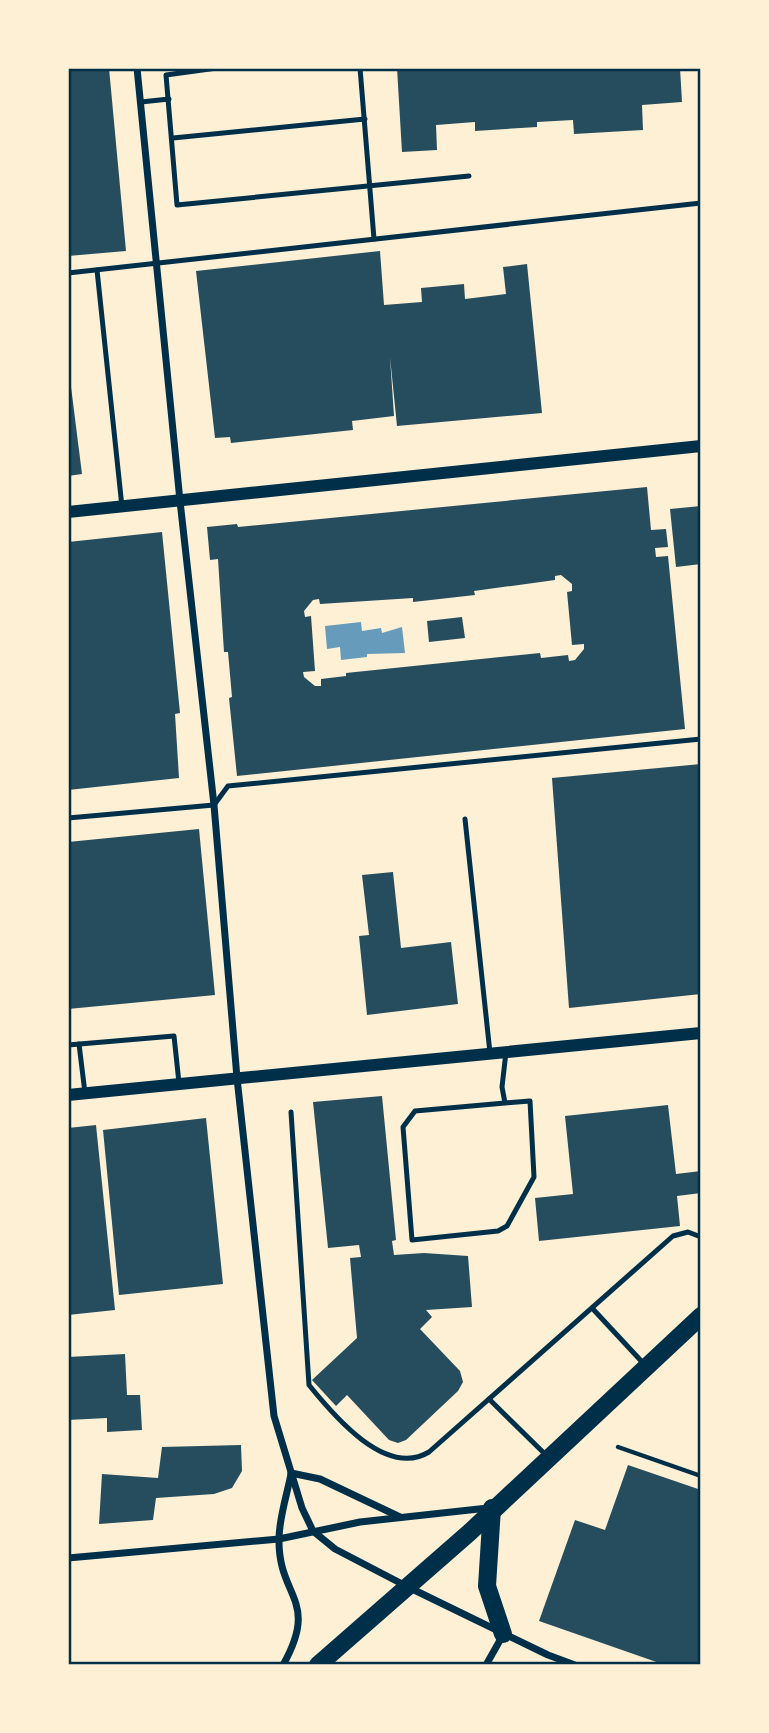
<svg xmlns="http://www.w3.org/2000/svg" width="769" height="1733" font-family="Raleway,sans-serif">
<rect width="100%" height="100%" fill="#fdf0d5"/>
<polygon fill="#669bbc" points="361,622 362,631 381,628 382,633 402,627 405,653 367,654 367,657 341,660 340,647 327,649 325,626"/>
<g fill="#264d5e" fill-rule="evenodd">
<polygon points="68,68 109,68 126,251 68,256"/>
<polygon points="397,68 680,68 682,102 642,105 643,130 574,134 573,120 537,122 537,127 475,131 475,122 436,125 437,150 402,152"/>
<polygon points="380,251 384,305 422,302 421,288 464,284 465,299 506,294 503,267 527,264 542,413 397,426 390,357 394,416 352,421 353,430 231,443 230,437 215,438 196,271"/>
<polygon points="68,363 82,474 68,476"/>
<path d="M647 487 651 530 666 529 668 547 655 548 656 557 668 556 685 729 237 776 229 698 232 697 228 652H224L218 559 210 560 207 527 237 524 238 527ZM561 575 572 584V591L567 592 572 645 584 644V649L575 660 569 661 568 655 541 658 540 653 346 673V676L321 679V686H315L304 677 303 672 315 671 311 616 305 617 304 611 313 600 319 599 320 604 413 598V602L475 595 474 591 555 580V576Z"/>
<polygon points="701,506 701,564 676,567 670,509"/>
<polygon points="162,532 180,713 175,714 179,778 68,790 68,542"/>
<polygon points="462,617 465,638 429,642 427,621"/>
<polygon points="701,764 701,994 569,1008 552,778"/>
<polygon points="199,829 215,995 68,1009 68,842"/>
<polygon points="393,872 401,948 451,942 458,1004 367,1015 359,936 369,935 362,875"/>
<polygon points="382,1096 396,1240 392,1241 394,1255 424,1253 468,1256 472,1307 426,1310 432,1317 420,1329 460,1371 463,1382 458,1391 406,1440 398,1443 389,1440 347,1395 336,1406 312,1380 357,1338 350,1258 361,1257 359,1245 328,1248 313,1102"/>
<polygon points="668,1105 676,1174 701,1171 701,1193 677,1196 680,1226 539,1241 535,1198 573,1194 565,1116"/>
<polygon points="206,1118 223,1284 119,1295 103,1130"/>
<polygon points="96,1125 115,1310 68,1315 68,1128"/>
<polygon points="125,1354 127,1395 140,1395 142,1430 107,1432 107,1418 68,1420 68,1357"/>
<polygon points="241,1445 242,1471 232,1488 214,1494 156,1498 153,1520 99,1524 102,1474 158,1478 162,1447"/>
<polygon points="628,1465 701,1490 701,1665 665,1665 539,1621 575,1520 605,1530"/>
</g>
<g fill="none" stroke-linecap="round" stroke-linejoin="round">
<polyline stroke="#003049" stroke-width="4.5" points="618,1447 701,1476"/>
<g stroke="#003049" stroke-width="5">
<polyline points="217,68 166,75 177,205 469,176"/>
<polyline points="360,68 374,239"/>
<polyline points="141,102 169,99"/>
<polyline points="173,138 365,119"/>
<polyline points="97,270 122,507"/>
<polyline points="68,273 701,203"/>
<polyline points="68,818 214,805 228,786 701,739"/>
<polyline points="465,819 490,1053"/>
<polyline points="79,1044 85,1093"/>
<polyline points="68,1045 174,1036 179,1083"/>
<polyline points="505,1103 530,1101 534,1177 507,1226 498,1231 412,1240 403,1127 415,1111 505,1103 502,1087 506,1052"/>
<path d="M291 1112 309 1385C334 1416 386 1478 429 1452L673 1236 688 1232 701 1237"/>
<polyline points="592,1308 644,1364"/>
<polyline points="489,1399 548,1457"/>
</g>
<g stroke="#003049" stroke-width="7">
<polyline points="137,68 180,501 214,805 237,1078 274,1416 302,1508 313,1531 335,1549 408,1587 548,1655 575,1665"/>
<polyline points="291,1473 320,1479 400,1517"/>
<polyline points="68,1558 279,1539 360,1522 488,1508"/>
<path d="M283 1665C320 1599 278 1598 279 1539 279 1518 287 1495 291 1474"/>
<polyline points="486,1665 503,1635"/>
</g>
<g stroke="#003049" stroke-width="12">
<polyline points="68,512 701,446"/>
<polyline points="68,1095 701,1033"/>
</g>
<g stroke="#003049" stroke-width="18">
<polyline points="492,1508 487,1586 503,1634"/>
<polyline points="318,1665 470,1532 701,1316"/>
</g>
</g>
<rect width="769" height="1733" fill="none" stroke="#fdf0d5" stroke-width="140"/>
<rect x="70" y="70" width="629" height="1593" fill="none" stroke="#003049" stroke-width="2.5"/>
</svg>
